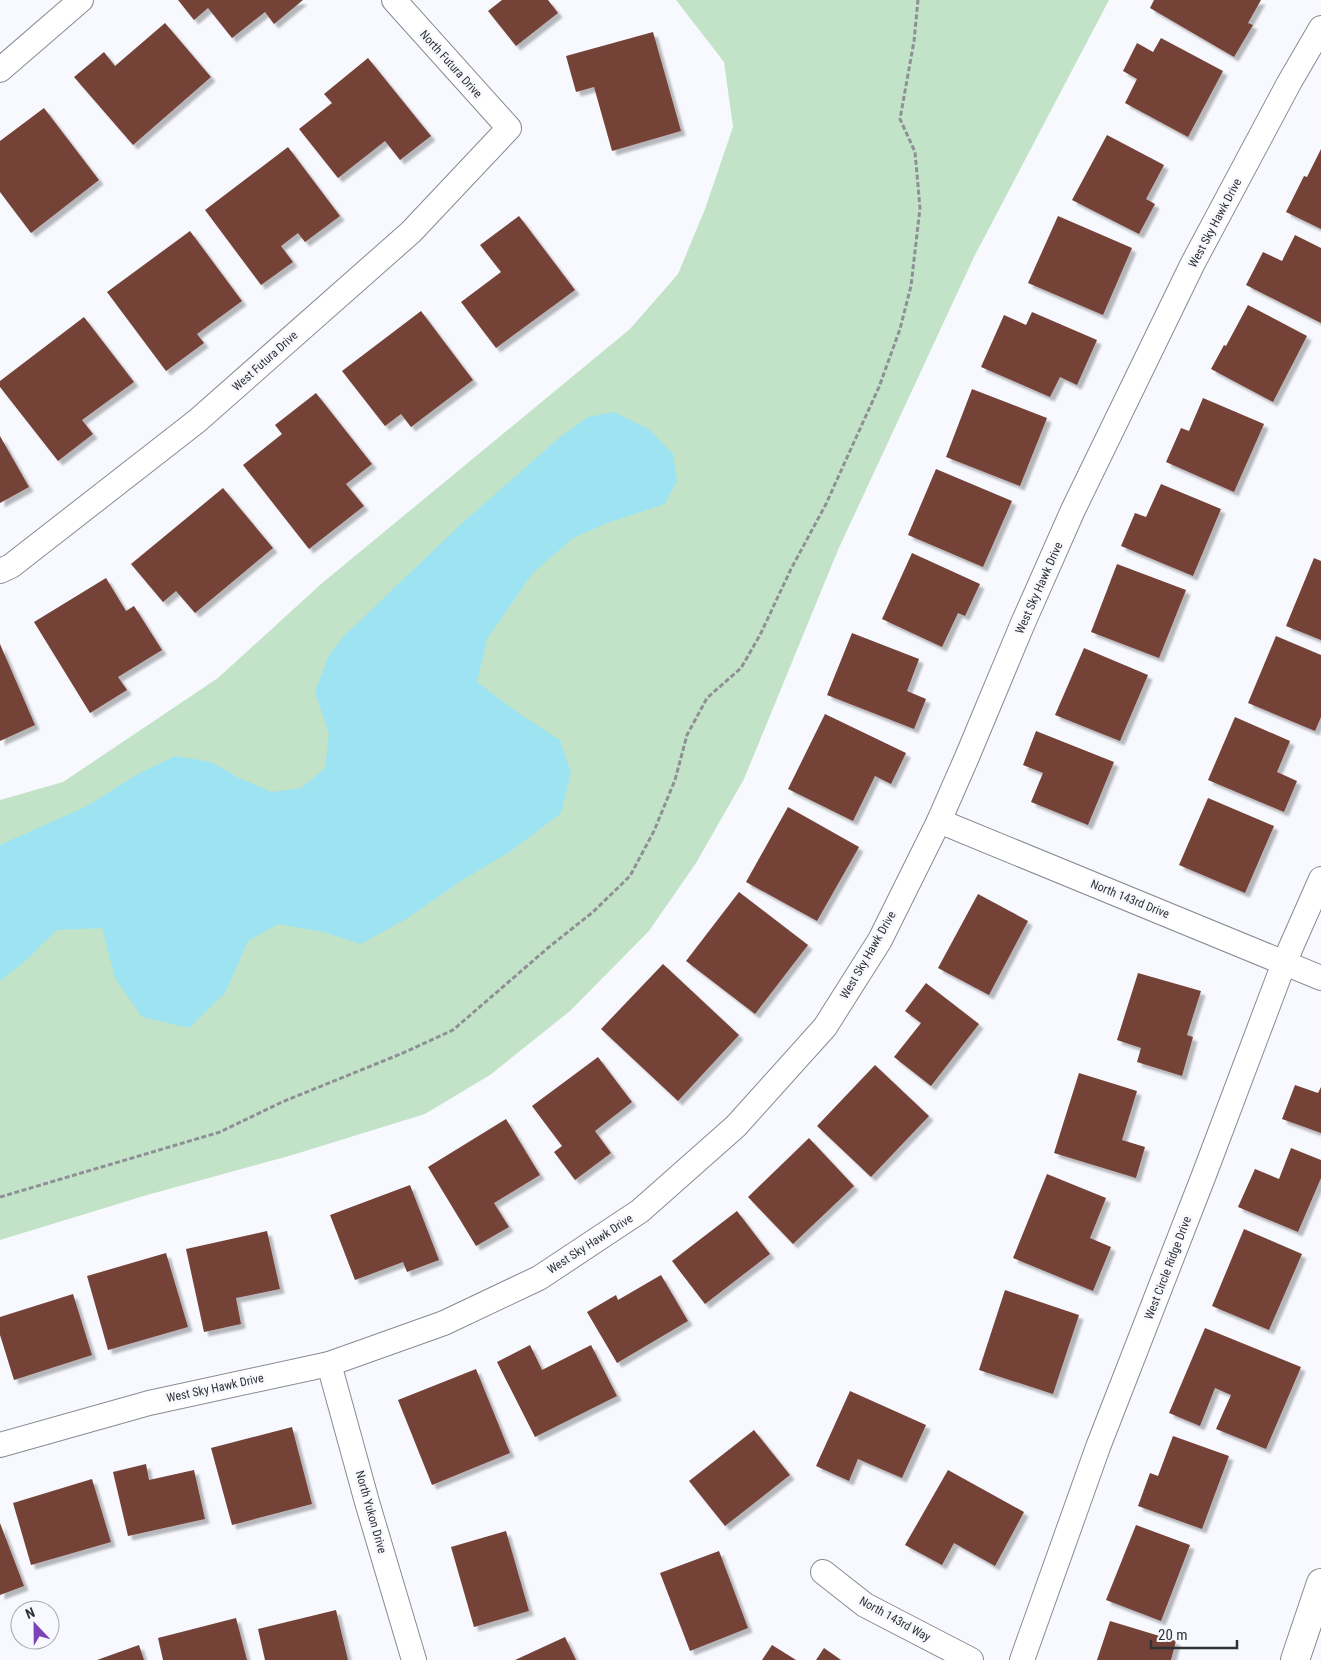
<svg xmlns="http://www.w3.org/2000/svg" width="1321" height="1660" font-family="'Roboto Condensed',sans-serif">
<defs>
<filter id="shadow"><feDropShadow dx="4.5" dy="4.5" stdDeviation="1" flood-color="#0004"/></filter>
</defs>
<rect width="100%" height="100%" fill="#f7f9ff"/>
<polygon fill="#c2e3c7" points="676,0 1109,0 974,257 838,550 744,779 696,863 649,931 570,1011 490,1075 425,1114 289,1156 147,1195 0,1240 0,800 63,782 218,678 321,584 630,329 678,274 705,209 733,127 724,62"/>
<polygon fill="#9de3f1" points="614,412 650,430 673,454 677,481 665,504 607,523 573,538 532,574 487,639 477,682 521,715 560,740 571,773 561,813 511,851 461,881 406,919 361,944 323,932 278,924 248,941 225,993 189,1028 142,1017 115,978 102,928 57,930 24,962 0,981 0,845 85,807 138,774 175,756 211,762 241,779 272,792 301,788 325,768 329,734 315,692 328,657 344,636 459,526 559,438 588,417"/>
<g fill="#754239" filter="url(#shadow)">
<polygon points="178,0 303,0 274,24 265,12 232,38 208,8 194,20"/>
<polygon points="502,0 548,0 558,13 516,46 488,11"/>
<polygon points="1154,0 1261,0 1248,23 1253,25 1234,57 1150,8"/>
<polygon points="165,23 211,77 133,145 74,77 104,52 115,66"/>
<polygon points="653,32 681,131 612,151 594,87 576,92 566,56"/>
<polygon points="1161,38 1223,71 1188,137 1125,103 1137,79 1123,71 1137,43 1153,52"/>
<polygon points="368,58 431,136 400,160 385,141 338,178 299,129 332,103 324,94"/>
<polygon points="44,108 99,180 31,233 0,192 0,141"/>
<polygon points="1107,135 1164,165 1146,199 1155,204 1139,234 1072,200"/>
<polygon points="288,147 340,216 305,242 298,233 281,246 293,262 261,285 205,210"/>
<polygon points="1321,149 1321,229 1286,212 1304,176 1307,177"/>
<polygon points="519,216 575,290 496,348 461,302 501,272 480,245"/>
<polygon points="1058,216 1132,248 1103,315 1028,283"/>
<polygon points="190,231 242,301 197,334 204,343 166,371 107,292"/>
<polygon points="1295,235 1321,248 1321,323 1246,285 1263,252 1282,261"/>
<polygon points="1248,305 1307,336 1273,402 1211,369 1224,345 1226,346"/>
<polygon points="421,311 473,380 411,427 401,414 385,426 342,371"/>
<polygon points="1032,312 1097,340 1077,385 1060,377 1050,397 981,367 1004,315 1026,325"/>
<polygon points="84,317 134,382 82,420 93,434 58,461 0,387 0,381"/>
<polygon points="972,389 1047,418 1020,486 946,457"/>
<polygon points="316,393 372,464 346,484 364,506 309,549 243,465 282,434 275,425"/>
<polygon points="1203,398 1264,424 1234,492 1166,462 1181,428 1189,431"/>
<polygon points="0,436 29,487 0,503"/>
<polygon points="936,469 1012,501 983,567 908,535"/>
<polygon points="1161,484 1221,509 1193,576 1121,546 1135,513 1146,517"/>
<polygon points="223,488 273,548 195,613 176,591 163,602 131,564"/>
<polygon points="912,553 980,584 965,616 958,613 942,647 882,619"/>
<polygon points="1314,558 1321,561 1321,640 1286,626"/>
<polygon points="1117,564 1186,590 1159,658 1091,632"/>
<polygon points="106,578 126,611 134,606 162,650 118,677 127,690 90,713 34,622"/>
<polygon points="852,633 919,659 907,691 926,699 914,729 827,695"/>
<polygon points="1276,636 1321,655 1321,717 1315,731 1248,703"/>
<polygon points="0,644 35,725 0,741"/>
<polygon points="1084,648 1148,675 1120,741 1055,715"/>
<polygon points="825,714 906,753 891,784 875,776 853,821 788,789"/>
<polygon points="1235,717 1290,741 1277,772 1297,781 1284,812 1208,780"/>
<polygon points="1036,731 1114,762 1088,825 1031,802 1043,773 1023,765"/>
<polygon points="1208,798 1274,826 1245,893 1179,865"/>
<polygon points="788,807 859,847 817,921 746,882"/>
<polygon points="739,892 808,945 755,1014 686,961"/>
<polygon points="978,894 1028,921 989,995 938,968"/>
<polygon points="663,964 739,1035 678,1101 601,1029"/>
<polygon points="1138,973 1201,991 1187,1035 1193,1037 1182,1076 1137,1062 1141,1048 1117,1040"/>
<polygon points="926,983 979,1024 931,1086 894,1057 921,1023 905,1011"/>
<polygon points="598,1057 632,1102 595,1131 611,1153 575,1180 554,1152 562,1146 532,1106"/>
<polygon points="875,1065 929,1116 871,1177 817,1126"/>
<polygon points="1079,1073 1137,1091 1122,1140 1145,1147 1136,1178 1054,1153"/>
<polygon points="1295,1085 1318,1093 1321,1087 1321,1133 1282,1119"/>
<polygon points="506,1119 540,1175 494,1203 509,1227 476,1246 428,1167"/>
<polygon points="809,1138 854,1186 793,1244 748,1197"/>
<polygon points="1291,1148 1321,1160 1321,1178 1298,1232 1238,1207 1255,1169 1279,1179"/>
<polygon points="1047,1174 1106,1198 1090,1238 1111,1247 1093,1291 1013,1258"/>
<polygon points="410,1185 439,1260 407,1272 403,1262 355,1280 330,1215"/>
<polygon points="737,1211 770,1254 705,1304 672,1261"/>
<polygon points="1244,1229 1302,1254 1269,1330 1212,1306"/>
<polygon points="267,1231 280,1289 236,1298 241,1324 204,1332 186,1249"/>
<polygon points="166,1253 188,1327 108,1350 87,1276"/>
<polygon points="661,1275 688,1321 617,1363 587,1312 616,1295 618,1300"/>
<polygon points="1005,1290 1079,1315 1053,1394 979,1370"/>
<polygon points="73,1294 92,1355 14,1380 0,1335 0,1317"/>
<polygon points="1205,1328 1301,1367 1266,1449 1216,1429 1231,1395 1215,1388 1200,1426 1169,1413"/>
<polygon points="530,1345 542,1370 591,1345 617,1396 535,1437 497,1362"/>
<polygon points="476,1369 510,1453 432,1485 398,1400"/>
<polygon points="850,1391 926,1425 902,1478 858,1459 849,1481 816,1466"/>
<polygon points="292,1427 312,1504 232,1525 211,1448"/>
<polygon points="754,1430 790,1475 725,1526 689,1481"/>
<polygon points="1173,1436 1229,1456 1202,1529 1138,1506 1150,1473 1158,1476"/>
<polygon points="146,1464 149,1480 194,1470 205,1519 128,1536 113,1472"/>
<polygon points="948,1470 1024,1512 995,1566 954,1543 942,1565 905,1545"/>
<polygon points="92,1479 111,1542 31,1565 13,1503"/>
<polygon points="0,1523 24,1586 0,1595"/>
<polygon points="1136,1525 1190,1545 1161,1621 1106,1600"/>
<polygon points="506,1531 529,1611 474,1627 451,1547"/>
<polygon points="719,1551 748,1628 690,1651 660,1573"/>
<polygon points="336,1610 348,1660 265,1660 258,1629"/>
<polygon points="236,1618 247,1660 163,1660 158,1638"/>
<polygon points="1110,1621 1176,1641 1171,1660 1097,1660"/>
<polygon points="565,1637 576,1660 515,1660"/>
<polygon points="139,1645 144,1660 97,1660"/>
<polygon points="772,1645 796,1660 762,1660"/>
<polygon points="824,1648 841,1660 816,1660"/>
</g>
<g fill="none" stroke-linecap="round" stroke-linejoin="round">
<defs>
<g id="street">
<polyline points="0,70 81,0"/>
<polyline points="0,571 11,566 197,421 411,232 509,128 394,0"/>
<polyline points="939,821 1321,978"/>
<polyline points="329,1364 367,1502 414,1660"/>
<polyline points="0,1445 149,1403 329,1364 444,1323 539,1278 640,1211 736,1126 825,1027 880,940 939,821 967,757 1023,623 1073,510 1193,263 1289,83 1321,28"/>
<polyline points="823,1572 865,1605 971,1660"/>
<polyline points="1022,1660 1098,1447 1204,1175 1284,963 1321,879"/>
</g>
<polyline id="secondary" points="1295,1660 1321,1583"/>
</defs>
<use href="#street" stroke="#888b94" stroke-width="26"/>
<use href="#secondary" stroke="#888b94" stroke-width="30"/>
<polyline stroke="#8f9095" stroke-width="3" stroke-dasharray="5 2.5" stroke-linecap="butt" points="0,1197 220,1132 282,1102 403,1053 453,1030 549,947 593,912 630,876 654,831 675,780 687,735 707,698 741,668 760,635 791,569 826,504 854,442 879,387 900,329 911,286 920,208 915,152 900,119 914,41 918,0"/>
<use href="#street" stroke="#fff" stroke-width="24"/>
<use href="#secondary" stroke="#fff" stroke-width="28"/>
</g>
<g text-anchor="middle" stroke-width="5" stroke-linejoin="round" paint-order="stroke">
<g font-size="12" fill="#313236" stroke="#f7f9ff">
<text transform="translate(451 64) rotate(48)" y="4">North Futura Drive</text>
<text transform="translate(1215 223) rotate(-62)" y="4">West Sky Hawk Drive</text>
<text transform="translate(265 361) rotate(-42)" y="4">West Futura Drive</text>
<text transform="translate(1039 588) rotate(-66)" y="4">West Sky Hawk Drive</text>
<text transform="translate(1130 899) rotate(22)" y="4">North 143rd Drive</text>
<text transform="translate(868 955) rotate(-60)" y="4">West Sky Hawk Drive</text>
<text transform="translate(590 1244) rotate(-33)" y="4">West Sky Hawk Drive</text>
<text transform="translate(1168 1268) rotate(-69)" y="4">West Circle Ridge Drive</text>
<text transform="translate(215 1388) rotate(-12)" y="4">West Sky Hawk Drive</text>
<text transform="translate(371 1512) rotate(74)" y="4">North Yukon Drive</text>
<text transform="translate(895 1619) rotate(29)" y="4">North 143rd Way</text>
</g>
</g>
<g transform="translate(35 1625) rotate(338)"><circle r="24" fill="#f7f9ff" stroke="#a8a9af"/>
<path d="M0-4L9 19L0 12L-9 19Z" fill="#7c42b8"/>
<text y="-8" font-size="14" font-weight="bold" text-anchor="middle" fill="#313236">N</text>
</g>
<path d="M1151 1640v8h86v-8" fill="none" stroke="#313236" stroke-width="2.5"/>
<text x="1158" y="1640" font-size="15" fill="#313236" stroke="#f7f9ff" stroke-width="4" paint-order="stroke">20 m</text>
</svg>
